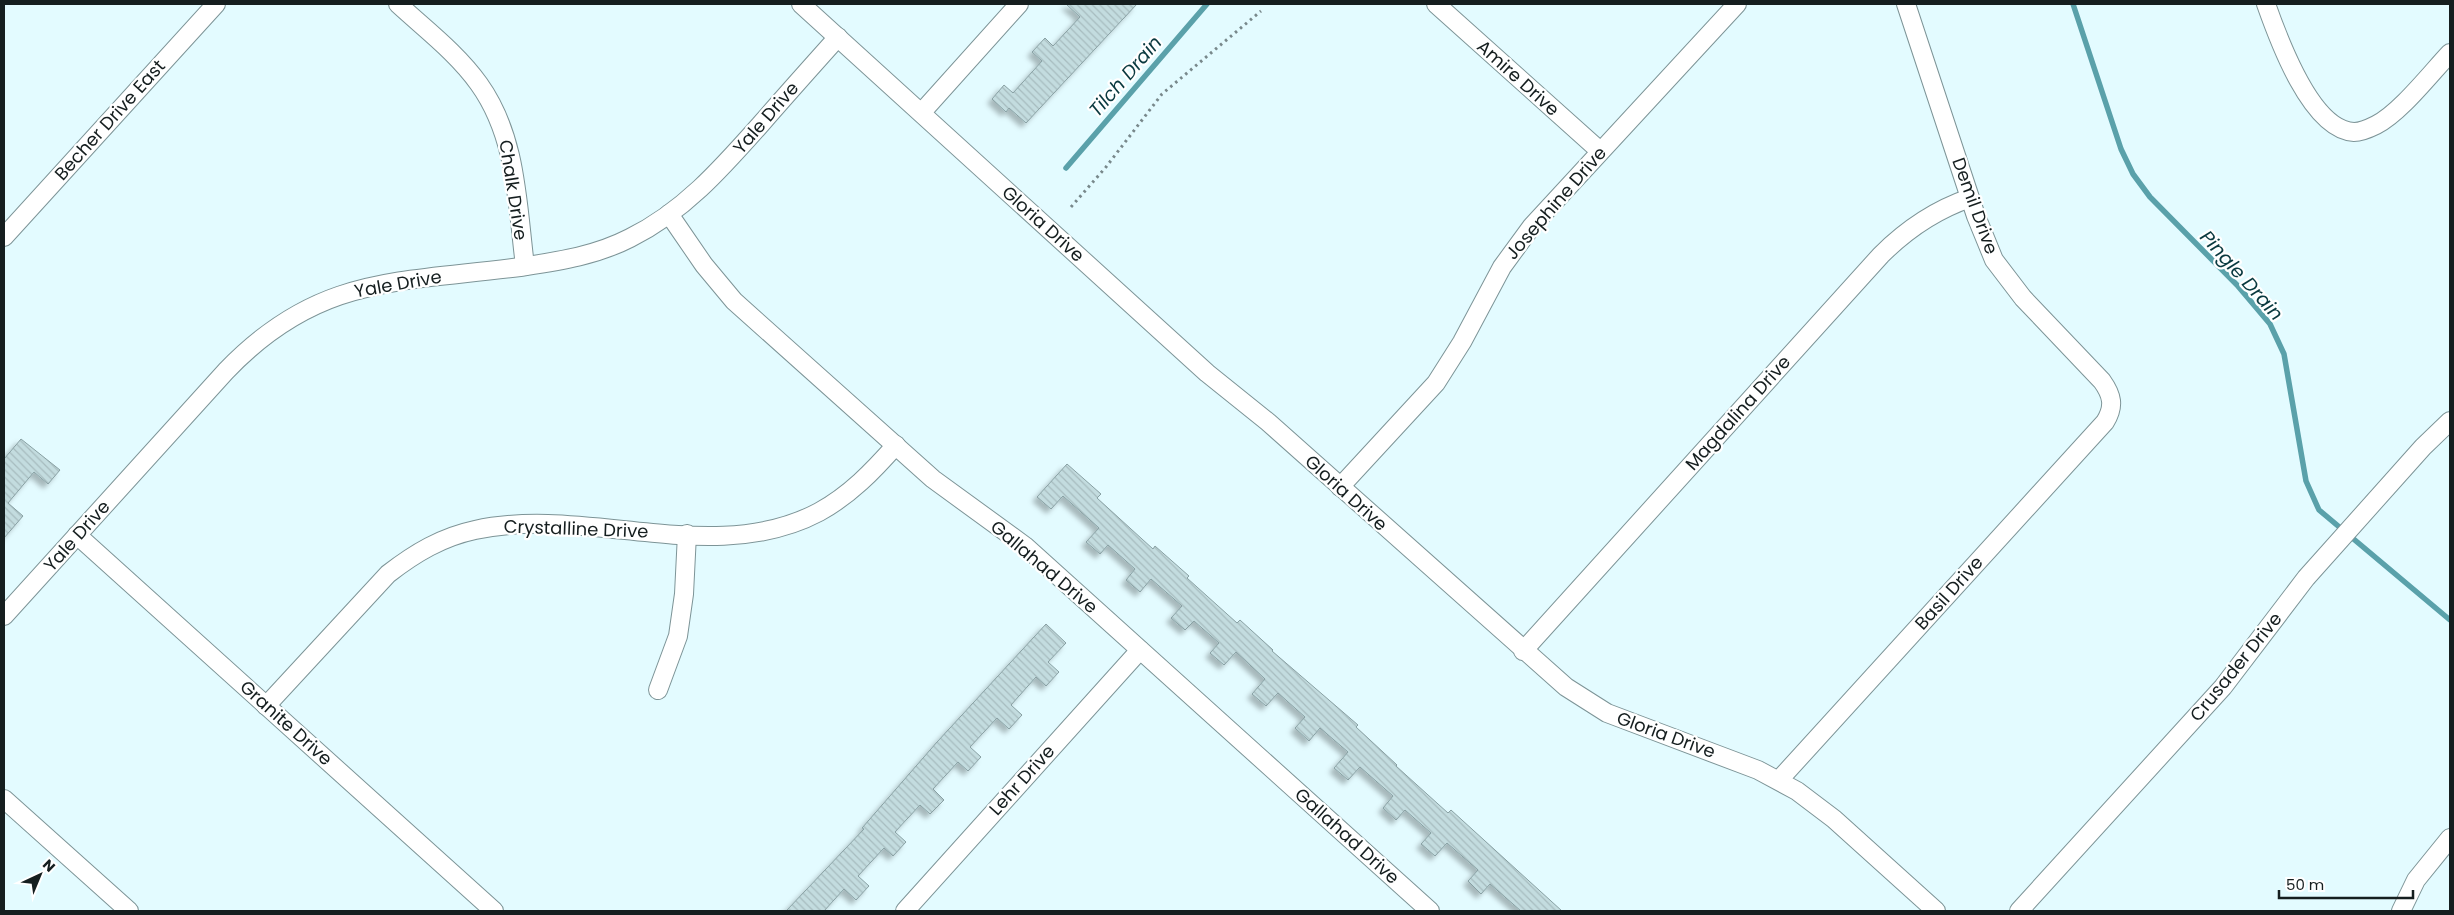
<svg xmlns="http://www.w3.org/2000/svg" width="2454" height="915" font-family="Poppins,sans-serif">
<defs>
<pattern id="building-back-hatch" width="6" height="6" patternUnits="userSpaceOnUse" patternTransform="scale(1.25)"><rect width="6" height="6" fill="#c3dcdf"/><path d="M-1 5l2 2M0 0l6 6M5-1l2 2" fill="none" stroke="#a7bcbf"/></pattern>
<filter id="shadow"><feDropShadow dx="-4.5" dy="4.5" stdDeviation="2.5" flood-color="#0004"/></filter>
</defs>
<rect width="100%" height="100%" fill="#e3fbff"/>
<g fill="none" stroke-linecap="round" stroke-linejoin="round">
<g stroke="#5aa1aa" stroke-width="5.5">
<polyline points="2073,4 2121,149 2133,174 2150,197 2237,285 2270,324 2284,354 2306,481 2319,510 2450,620"/>
<polyline points="1066,168 1207,4"/>
</g>
</g>
<g fill="url(#building-back-hatch)" stroke="#88a0a3" filter="url(#shadow)">
<polygon points="1066,4 1137,4 1026,123 1009,108 1006,112 992,99 1004,85 1013,93 1042,61 1032,52 1045,38 1053,46 1080,17"/>
<polygon points="21,439 60,470 48,484 34,472 8,503 23,516 4,538 4,459"/>
<polygon points="1067,464 1101,494 1097,498 1153,549 1155,546 1189,576 1187,578 1237,623 1240,620 1273,650 1272,651 1358,725 1356,727 1397,765 1396,766 1448,813 1451,810 1562,911 1521,911 1490,884 1481,894 1468,881 1478,870 1447,843 1435,856 1421,844 1431,833 1405,810 1396,820 1383,808 1393,796 1360,767 1348,780 1334,768 1348,752 1320,728 1309,741 1295,728 1305,717 1278,693 1266,706 1252,694 1265,679 1236,652 1224,665 1210,653 1219,643 1194,621 1185,630 1171,618 1182,606 1151,579 1140,592 1126,580 1135,569 1108,545 1100,554 1086,542 1099,528 1063,496 1051,509 1037,497"/>
<polygon points="1046,624 1066,643 1048,662 1059,672 1046,686 1036,677 1011,705 1022,715 1009,729 997,718 970,747 981,757 968,771 958,762 933,789 944,800 930,814 920,805 895,832 906,842 893,856 884,848 858,876 869,886 856,900 844,889 824,911 786,911 864,829 862,828 937,742"/>
</g>
<g fill="none" stroke-linecap="round" stroke-linejoin="round">
<defs>
<g id="street">
<path d="M398 4C425 29 457 53 479 84 517 137 517 203 525 266"/>
<polyline points="801,4 1207,373 1268,422 1566,687 1607,713 1758,770 1797,791 1834,819 1936,911"/>
<polyline points="1436,4 1600,151"/>
<path d="M2266 4C2278 38 2311 130 2354 132 2361 132 2370 128 2376 125 2400 113 2431 73 2450 53"/>
<polyline points="922,112 1019,4"/>
<polyline points="669,214 704,265 734,301 933,479 1025,546 1430,911"/>
<polyline points="4,237 216,4"/>
<polyline points="1340,487 1436,383 1462,342 1502,267 1532,226 1737,4"/>
<polyline points="77,535 494,911"/>
<path d="M4 616 226 371C318 275 398 283 520 267 559 261 595 256 630 238 683 212 721 169 760 125 786 95 812 66 838 37"/>
<path d="M1523 651 1881 255C1907 229 1935 210 1970 198"/>
<polyline points="658,690 678,636 684,594 687,534"/>
<path d="M266 706 388 574C415 553 442 537 475 530 586 505 714 568 819 512 850 495 873 471 896 445"/>
<path d="M1779 780 2105 422C2115 406 2112 395 2102 381L2023 298 1994 260 1976 216 1906 4"/>
<polyline points="4,799 129,911"/>
<polyline points="905,911 1140,650"/>
<polyline points="2019,911 2223,687 2306,578 2423,447 2450,421"/>
<polyline points="2401,911 2416,880 2450,838"/>
</g>
</defs>
<use href="#street" stroke="#7d9497" stroke-width="20"/>
<polyline stroke="#78888b" stroke-width="3" stroke-dasharray="2.5 4" stroke-linecap="butt" points="1071,207 1106,167 1162,94 1261,11"/>
<use href="#street" stroke="#fff" stroke-width="18"/>
</g>
<g text-anchor="middle" stroke-width="4.5" stroke-linejoin="round" paint-order="stroke">
<g font-size="18" fill="#151e1f" stroke="#fff">
<text transform="translate(1518 78) rotate(42)" y="6">Amire Drive</text>
<text transform="translate(766 118) rotate(-49)" y="6">Yale Drive</text>
<text transform="translate(110 120) rotate(-48)" y="6">Becher Drive East</text>
<text transform="translate(513 190) rotate(81)" y="6">Chalk Drive</text>
<text transform="translate(1556 203) rotate(-49)" y="6">Josephine Drive</text>
<text transform="translate(1975 206) rotate(70)" y="6">Demil Drive</text>
<text transform="translate(1043 224) rotate(42)" y="6">Gloria Drive</text>
<text transform="translate(398 284) rotate(-10)" y="6">Yale Drive</text>
<text transform="translate(1738 413) rotate(-48)" y="6">Magdalina Drive</text>
<text transform="translate(1346 493) rotate(42)" y="6">Gloria Drive</text>
<text transform="translate(576 529) rotate(2)" y="6">Crystalline Drive</text>
<text transform="translate(77 536) rotate(-48)" y="6">Yale Drive</text>
<text transform="translate(1044 567) rotate(40)" y="6">Gallahad Drive</text>
<text transform="translate(1949 593) rotate(-48)" y="6">Basil Drive</text>
<text transform="translate(2236 667) rotate(-51)" y="6">Crusader Drive</text>
<text transform="translate(286 723) rotate(42)" y="6">Granite Drive</text>
<text transform="translate(1666 735) rotate(20)" y="6">Gloria Drive</text>
<text transform="translate(1022 780) rotate(-48)" y="6">Lehr Drive</text>
<text transform="translate(1347 836) rotate(42)" y="6">Gallahad Drive</text>
</g>
<g font-size="19" font-style="italic" fill="#09393f" stroke="#fff">
<text transform="translate(1125 76) rotate(-49)" y="7">Tilch Drain</text>
<text transform="translate(2242 275) rotate(48)" y="7">Pingle Drain</text>
</g>
</g>
<rect width="2454" height="915" fill="none" stroke="#151e1f" stroke-width="10"/>
<g transform="translate(40 875) rotate(44)" stroke="#ffffff" stroke-width="4" paint-order="stroke">
<path d="M0-4L9 19L0 12L-9 19Z" fill="#151e1f"/>
<text y="-8" font-size="14" font-weight="bold" text-anchor="middle" fill="#151e1f">N</text>
</g>
<path d="M2279 890v8h134v-8" fill="none" stroke="#151e1f" stroke-width="2.5"/>
<text x="2286" y="890" font-size="15" fill="#151e1f" stroke="#ffffff" stroke-width="4" paint-order="stroke">50 m</text>
</svg>
